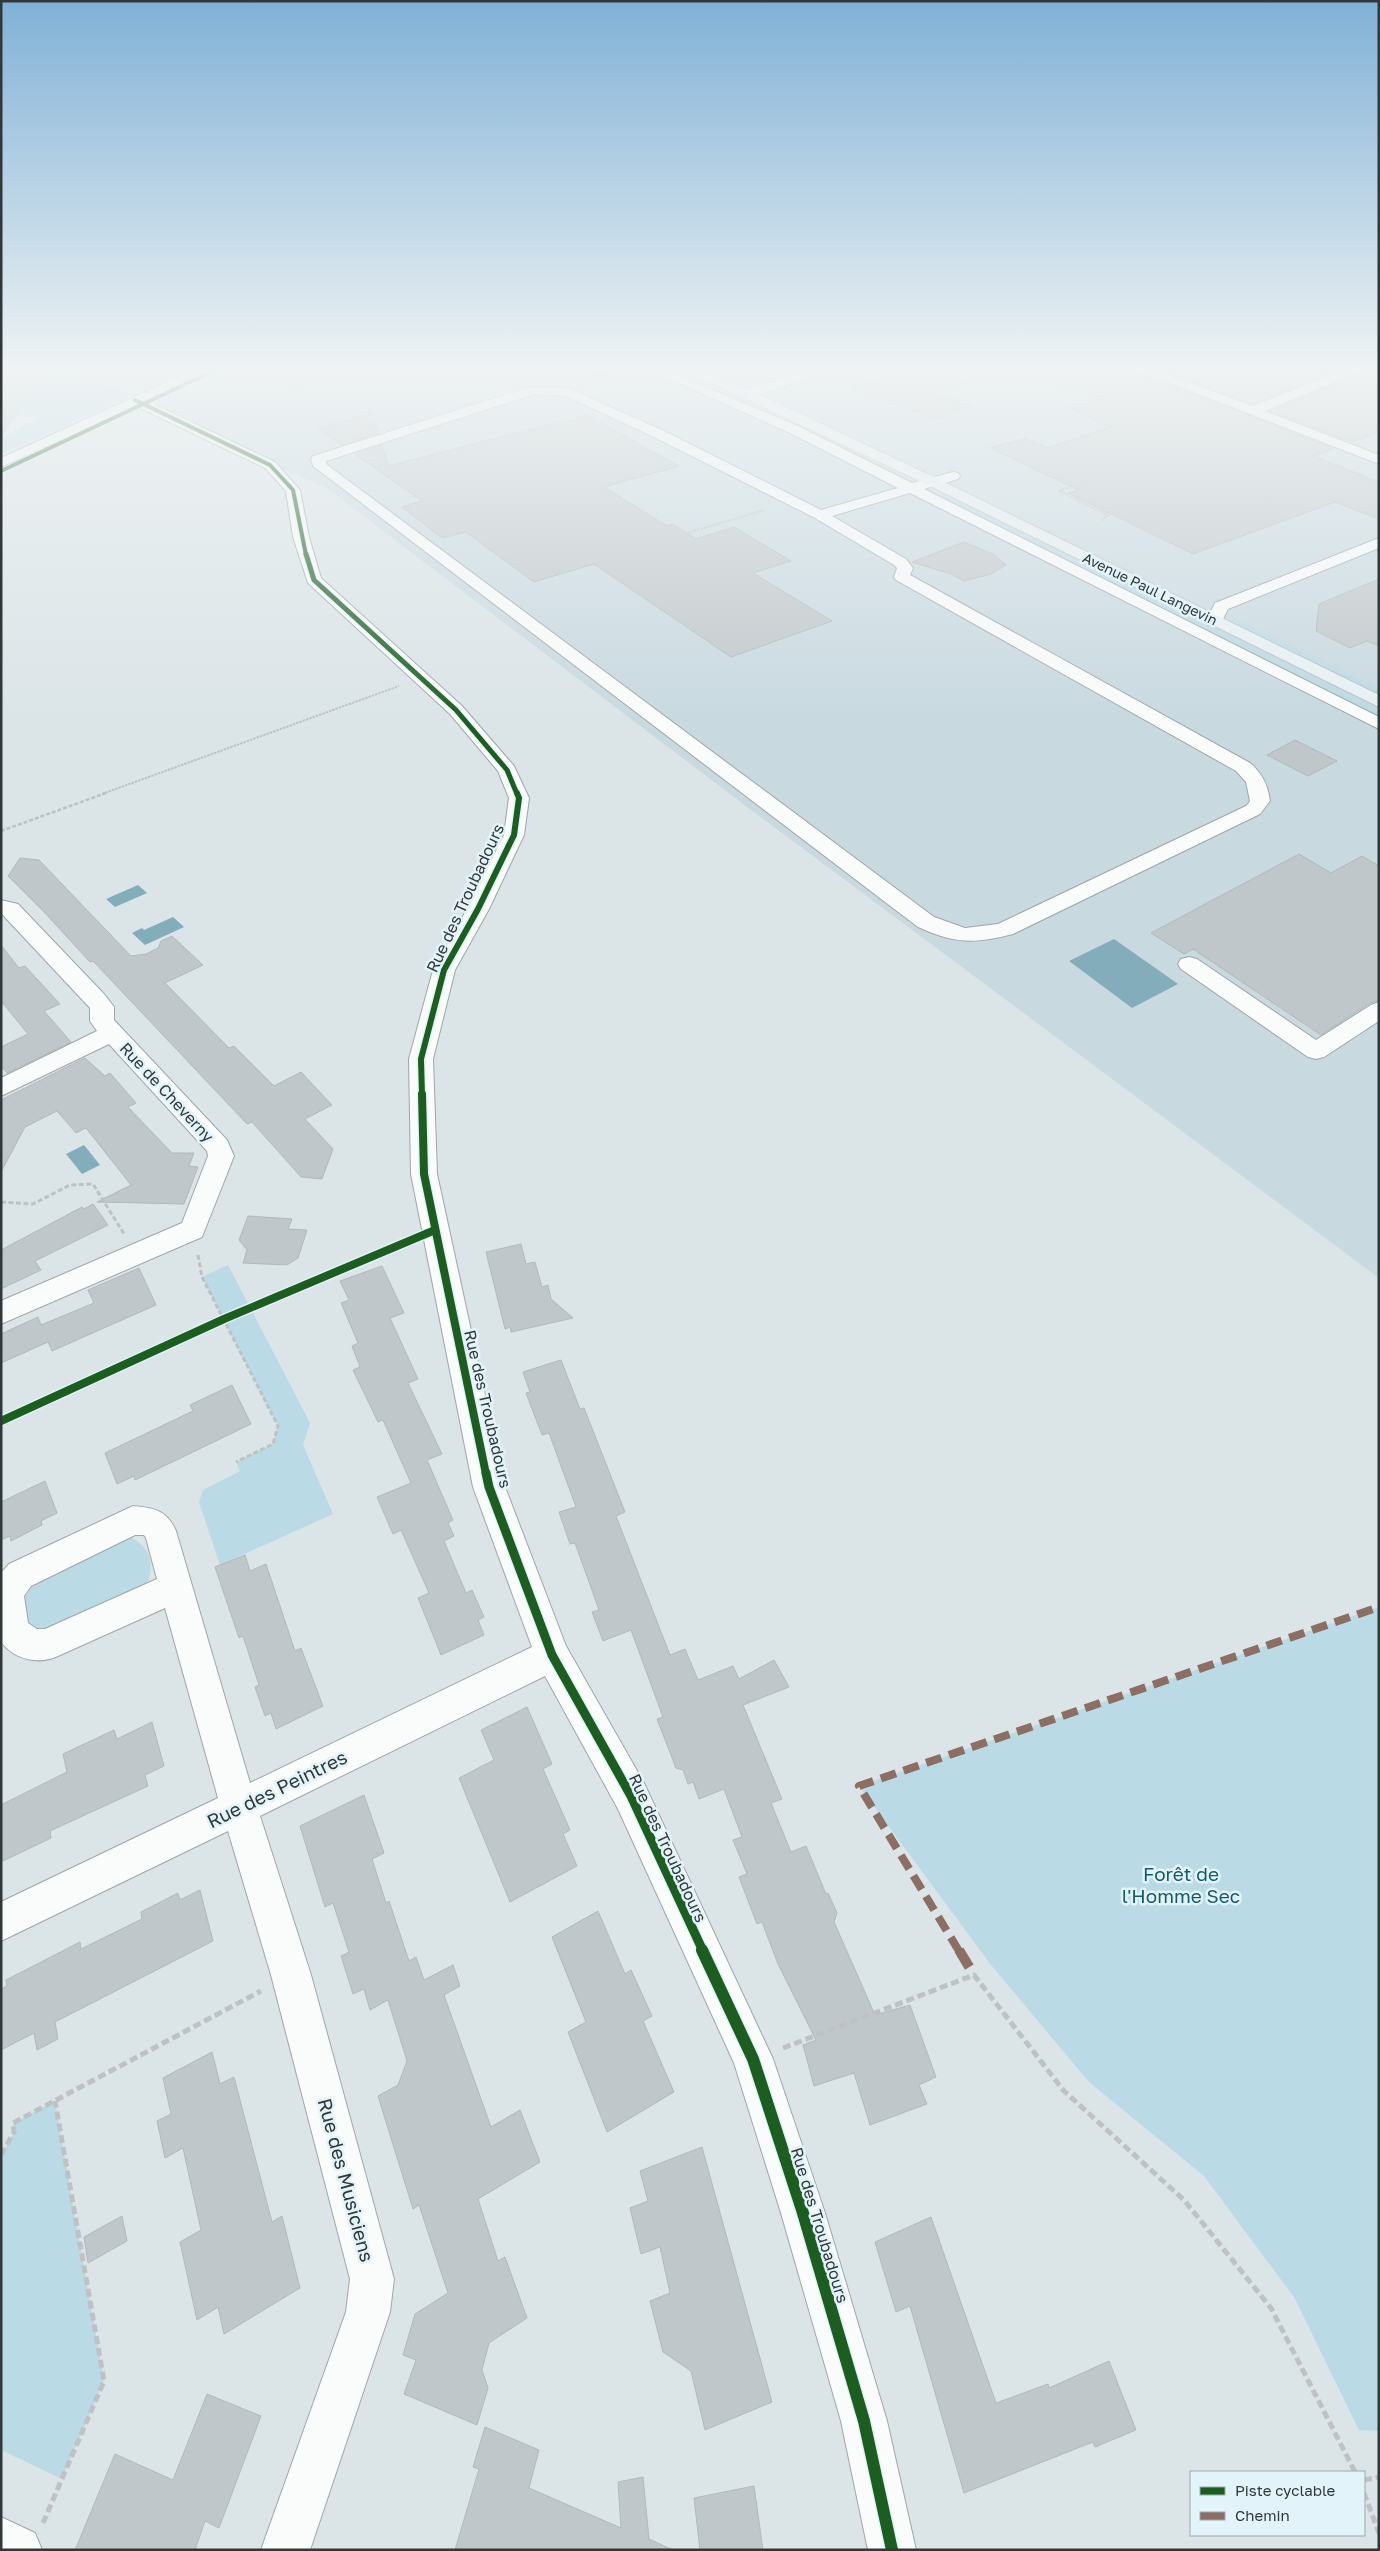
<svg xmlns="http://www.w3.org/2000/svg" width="1380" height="2551" font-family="'Golos Text',sans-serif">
<rect width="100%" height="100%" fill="#dbe4e7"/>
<polygon fill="#c8d9e0" points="45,365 1379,365 1379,1278 738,800 325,487 140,409 131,395"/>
<g fill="#badae5">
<polygon points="1,365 45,365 132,395 1,454 1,438 40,417 19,416 1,426"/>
<polygon points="941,493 949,494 1379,709 1379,719 936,496"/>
<polygon points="1234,618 1379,689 1379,696 1227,624"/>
<polygon points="228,1265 310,1423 303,1445 333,1514 220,1565 199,1502 203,1490 240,1471 236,1462 273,1444 278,1426 202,1277"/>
<path d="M130 1537C150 1547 155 1563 147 1584L45 1633 30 1626 22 1609 25 1597 36 1581Z"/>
<polygon points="1379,1607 1379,2431 1359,2430 1294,2297 1204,2176 1089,2082 991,1965 859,1786"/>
<polygon points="55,2101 104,2381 62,2479 1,2450 1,2155 14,2132 13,2123"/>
</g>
<g fill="#84adbb">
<polygon points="567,365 618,365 627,369 598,378"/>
<polygon points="138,885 147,893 115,907 106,899"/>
<polygon points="173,917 184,927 145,945 132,933 142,928 144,930"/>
<polygon points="1114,939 1178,984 1132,1008 1069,961"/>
<polygon points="84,1145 100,1165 82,1174 66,1154"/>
</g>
<g fill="#c0c7ca" stroke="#b1b9bb">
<polygon points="1,365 44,365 1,438"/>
<polygon points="244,365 351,365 351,369 296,387"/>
<polygon points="1085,365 1121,365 1334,449 1313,456 1379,482 1379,519 1335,502 1193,554 1068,493 1079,490 990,448 1026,438 1048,448 1111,427 1067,407 1100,399 1045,378"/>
<polygon points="1145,365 1335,365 1344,367 1253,404"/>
<polygon points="932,369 966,382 935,392 972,406 934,419 851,387 890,374 902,379"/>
<polygon points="1362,373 1379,378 1379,433 1352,442 1270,411"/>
<polygon points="372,412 378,433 342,445 318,429"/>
<polygon points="587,415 679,466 604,487 667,526 672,524 696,539 734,527 791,561 753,573 832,621 731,657 594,564 534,582 466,532 442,538 402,507 422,501 355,454 382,445 388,466"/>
<polygon points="964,542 993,554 1006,565 991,574 964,581 951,574 912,562"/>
<polygon points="1379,579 1379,646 1367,641 1350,648 1316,631 1319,604"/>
<polygon points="1295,740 1337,761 1308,776 1267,755"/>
<polygon points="1299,854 1331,873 1362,856 1379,866 1379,1000 1370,1003 1321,1035 1193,949 1184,954 1151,933"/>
<polygon points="20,858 39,860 131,956 146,954 158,948 161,941 172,936 203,965 165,983 229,1048 234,1046 274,1086 301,1072 332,1105 305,1119 333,1149 322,1179 301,1177 252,1122 247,1124 93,961 90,962 45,913 8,876"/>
<polygon points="1,945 19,968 25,966 60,1004 44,1011 71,1042 7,1073 1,1066 1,1047 28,1034 1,1001"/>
<polygon points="85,1058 105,1076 110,1073 136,1103 128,1107 172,1153 194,1153 189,1166 198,1167 184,1204 97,1202 131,1185 86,1128 76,1133 57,1111 25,1127 1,1172 1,1100"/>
<polygon points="93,1204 108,1225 35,1261 41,1270 1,1289 1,1250 82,1207 84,1209"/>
<polygon points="248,1216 292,1219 288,1229 307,1230 298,1258 287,1265 243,1263 247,1250 239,1240"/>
<polygon points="521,1244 526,1264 535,1262 542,1287 548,1285 551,1299 573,1318 511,1332 510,1327 505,1329 486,1252"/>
<polygon points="382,1266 404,1313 390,1318 418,1379 408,1383 442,1454 427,1460 453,1520 448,1523 454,1536 444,1541 466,1593 472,1590 484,1617 478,1620 484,1635 441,1655 418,1598 429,1593 401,1530 393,1534 377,1497 411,1483 383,1420 378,1422 353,1370 360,1367 352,1346 358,1343 341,1303 349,1300 340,1281"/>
<polygon points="139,1268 156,1305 52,1351 48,1342 1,1363 1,1334 38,1317 41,1325 94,1303 88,1290"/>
<polygon points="561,1360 580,1409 584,1408 625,1512 616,1516 670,1655 685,1649 698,1680 733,1666 739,1679 774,1660 789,1687 743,1705 782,1799 771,1803 791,1852 806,1846 826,1894 828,1893 837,1913 834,1922 875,2015 910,2005 936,2077 919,2085 927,2104 870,2125 854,2073 814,2086 803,2045 816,2040 778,1964 762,1922 757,1924 739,1877 747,1874 733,1840 742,1837 724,1789 699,1799 693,1782 688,1784 683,1770 676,1768 657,1719 663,1717 631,1630 603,1641 592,1612 599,1610 575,1543 570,1544 559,1512 576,1507 549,1433 542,1435 526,1393 530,1392 523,1372"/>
<polygon points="232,1385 251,1424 135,1480 134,1476 117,1484 105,1453 193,1411 190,1405"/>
<polygon points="45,1481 57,1513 41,1521 42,1525 11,1541 10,1536 1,1540 1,1502"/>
<polygon points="245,1555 250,1571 266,1564 295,1651 301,1648 323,1706 276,1729 271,1713 265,1716 255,1687 259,1685 243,1636 239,1638 215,1567"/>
<polygon points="527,1707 552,1764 543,1769 570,1830 563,1834 577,1866 510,1902 459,1778 494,1760 481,1730"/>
<polygon points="152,1722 164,1766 145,1775 148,1786 50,1831 51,1838 1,1862 1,1805 67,1772 63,1754 114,1730 117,1739"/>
<polygon points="364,1795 384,1853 372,1859 386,1903 389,1901 409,1961 416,1957 424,1980 453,1965 460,1986 444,1995 491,2127 520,2110 540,2162 478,2199 498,2261 505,2257 527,2318 489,2343 482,2370 488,2388 477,2425 404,2394 416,2360 403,2355 415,2314 448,2293 419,2205 413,2209 378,2096 398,2085 407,2061 388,2000 370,2010 364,1989 353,1994 341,1956 349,1952 333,1903 325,1907 300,1826"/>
<polygon points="200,1890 213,1941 55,2022 58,2039 37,2050 34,2033 1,2050 1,1989 7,1986 6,1980 80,1942 81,1949 142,1919 141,1912 178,1893 180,1900"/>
<polygon points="598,1911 625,1974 631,1970 652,2016 643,2021 674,2092 607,2132 568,2032 586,2022 552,1937"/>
<polygon points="212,2052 220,2084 234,2077 272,2222 282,2216 300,2288 224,2334 218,2307 197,2320 180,2242 201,2230 183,2148 165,2158 157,2121 171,2114 163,2078"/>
<polygon points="702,2147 772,2402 705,2430 691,2371 663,2352 650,2301 670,2293 660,2247 641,2254 630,2208 648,2201 640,2171"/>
<polygon points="122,2216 127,2241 88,2263 84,2237"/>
<polygon points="931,2217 996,2403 1048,2384 1049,2388 1109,2361 1136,2430 1095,2447 1093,2442 964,2493 910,2306 896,2312 875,2242"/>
<polygon points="207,2394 261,2416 219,2528 205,2521 195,2550 75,2550 115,2454 173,2480"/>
<polygon points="485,2427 539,2450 529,2488 621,2528 618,2482 643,2477 649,2539 673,2550 455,2550 479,2469 473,2467"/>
<polygon points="754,2486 763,2550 700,2550 694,2498"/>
</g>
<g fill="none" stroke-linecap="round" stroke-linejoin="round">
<defs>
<g id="minor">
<path d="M204 365H220L147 401 275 462 300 490 309 537 321 578 462 706 514 766 529 798 524 835 489 909 455 970 433 1059 437 1174 505 1487 566 1646 644 1783 773 2059 825 2213 887 2421 916 2550H868L841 2421 781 2213 734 2063 618 1809 545 1676 260 1816 311 1975 394 2279 390 2312 310 2550H261L346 2312 350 2279 271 1975 228 1831 1 1941V1902L218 1798 165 1608 58 1656C38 1665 15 1660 1 1642V1573L9 1564 133 1506C154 1508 167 1510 176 1531L250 1783 532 1647 473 1487 411 1174 409 1059 433 970 467 909 504 835 509 798 498 771 450 714 308 583 293 537 286 491 265 468 136 406 1 467V458ZM135 1535H144L146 1538 157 1579 45 1629H37L28 1623 24 1596 31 1586Z"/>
<path d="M638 365H654L800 427 912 483 953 472 958 473 960 476 958 479 924 489 1379 717V729L910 493 832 516 906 559 913 568 910 575 1250 763C1262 773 1268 785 1270 801L1260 814 1013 934C974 944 955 944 918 927L313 466 311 459 313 456 530 387 568 388 664 431 821 510 898 488 790 433ZM535 394 566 396 654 437 815 518 894 565 897 568 894 577 896 580 1236 771 1246 782 1250 801 1246 806 998 924 965 928 934 917 326 464V461Z"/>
<polygon points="823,365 841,365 839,368 752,397 747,398 741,394 742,391"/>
<polygon points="1123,365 1140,365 1253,406 1355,365 1371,365 1369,368 1265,411 1379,455 1379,464"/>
<polygon points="1379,538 1379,548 1228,609 1220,625 1208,625 1206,621 1215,603"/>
<polygon points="1,900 18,904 104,994 114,1007 114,1020 227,1140 234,1156 202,1237 1,1324 1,1301 182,1223 208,1156 207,1151 109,1044 1,1096 1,1078 97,1031 90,1021 90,1008 1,913"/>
<polygon points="1189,957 1197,959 1316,1040 1371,1005 1379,1002 1379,1021 1324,1057 1316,1059 1308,1057 1181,969 1178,964 1181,959"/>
<polygon points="1,2517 35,2533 42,2550 1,2550"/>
</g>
<polygon id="major" points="670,365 686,365 752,391 938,479 1379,695 1379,707 928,485 742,397"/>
</defs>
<use href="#minor" stroke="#9fa6a8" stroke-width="2"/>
<use href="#major" stroke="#babfc0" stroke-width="2"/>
<g stroke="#bfc2c3" stroke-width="2" stroke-dasharray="2.5 1" stroke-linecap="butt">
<polyline points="1084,482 1059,491 1108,515 1101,521"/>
<polyline points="687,533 765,510"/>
<polyline points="102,794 399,686"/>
</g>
<polyline stroke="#bfc2c3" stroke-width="2.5" stroke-dasharray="4 2" stroke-linecap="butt" points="1,831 106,793"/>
<g stroke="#bfc2c3" stroke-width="3" stroke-dasharray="5 2.5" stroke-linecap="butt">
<polyline points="1,1202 33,1204 70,1185 93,1184 124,1234"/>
<polyline points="198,1255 202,1277 278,1426 273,1444 236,1462"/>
</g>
<g stroke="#bfc2c3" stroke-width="5" stroke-dasharray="8 4" stroke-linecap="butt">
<polyline points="783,2048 974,1975 1064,2091 1184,2200 1271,2308 1355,2472"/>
<polyline points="1,2155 14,2132 13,2123 261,1991"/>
<polyline points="1364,2480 1379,2477"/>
<polyline points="1364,2493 1379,2533"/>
<polyline points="43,2523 104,2381 55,2101"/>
</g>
<use href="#minor" fill="#fafbfb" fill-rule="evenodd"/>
<use href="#major" fill="#e7f0f3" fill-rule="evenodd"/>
<polyline stroke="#8d6e63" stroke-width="8" stroke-dasharray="16 8" stroke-linecap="butt" points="959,1951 859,1786 1379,1607"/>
<polyline stroke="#8d6e63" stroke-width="10" stroke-dasharray="20 10" stroke-linecap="butt" points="959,1950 974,1975"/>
<defs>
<g id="cycleway-far5">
<polyline points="135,400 270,465 293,490 306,555"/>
<polyline points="1,471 226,365"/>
</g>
<polyline id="cycleway-far4" points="306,554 314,580 456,710 507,770 517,794"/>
<polyline id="cycleway-far3" points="422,1095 421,1059 444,970 478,909 514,835 519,798 517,793"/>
<g id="cycleway-far2">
<polyline points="422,1094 424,1174 486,1474"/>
<polyline points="1,1421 224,1319 435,1230"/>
</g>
<polyline id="cycleway-far1" points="486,1473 489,1487 552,1655 631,1796 703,1951"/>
<polyline id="cycleway" points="702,1950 753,2059 803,2213 864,2421 892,2550"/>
</defs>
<use href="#cycleway-far5" stroke="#e2f4fa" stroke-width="5.5"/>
<use href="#cycleway-far4" stroke="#e2f4fa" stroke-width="7"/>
<use href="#cycleway-far3" stroke="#e2f4fa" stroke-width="9"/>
<use href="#cycleway-far2" stroke="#e2f4fa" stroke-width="11"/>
<use href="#cycleway-far1" stroke="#e2f4fa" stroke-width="12"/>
<use href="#cycleway" stroke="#e2f4fa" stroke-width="15"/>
<use href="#cycleway-far5" stroke="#1b5e20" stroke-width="4"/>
<use href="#cycleway-far4" stroke="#1b5e20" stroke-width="5"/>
<use href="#cycleway-far3" stroke="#1b5e20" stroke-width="6"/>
<use href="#cycleway-far2" stroke="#1b5e20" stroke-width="8"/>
<use href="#cycleway-far1" stroke="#1b5e20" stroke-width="9"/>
<use href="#cycleway" stroke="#1b5e20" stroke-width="12"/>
</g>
<linearGradient id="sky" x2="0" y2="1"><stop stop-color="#80b1d6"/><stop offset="0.51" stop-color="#eff3f4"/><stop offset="1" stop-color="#eff3f4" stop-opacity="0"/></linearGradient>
<rect width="1380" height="722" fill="url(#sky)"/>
<g text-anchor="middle" stroke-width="5" stroke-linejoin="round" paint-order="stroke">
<g font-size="14" fill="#31383a" stroke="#e2f4fa">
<text transform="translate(1150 589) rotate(26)" y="5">Avenue Paul Langevin</text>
</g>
<g font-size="16" fill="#31383a" stroke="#e2f4fa">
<text transform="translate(465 898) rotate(-65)" y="6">Rue des Troubadours</text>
<text transform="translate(167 1092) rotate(47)" y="6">Rue de Cheverny</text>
<text transform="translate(488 1409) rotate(77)" y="6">Rue des Troubadours</text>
<text transform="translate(668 1848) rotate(65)" y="6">Rue des Troubadours</text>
<text transform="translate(820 2225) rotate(73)" y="6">Rue des Troubadours</text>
</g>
<g font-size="19" fill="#31383a" stroke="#e2f4fa">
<text transform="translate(277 1789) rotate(-26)" y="7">Rue des Peintres</text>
<text transform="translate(346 2180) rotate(75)" y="7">Rue des Musiciens</text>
</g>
<g font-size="19" fill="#115a6f" stroke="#e2f4fa">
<text x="1181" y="1881">Forêt de<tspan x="1181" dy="22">l'Homme Sec</tspan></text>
</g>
</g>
<rect width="1380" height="2551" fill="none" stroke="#31383a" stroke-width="5"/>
<rect x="1190" y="2471" width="175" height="65" fill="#e2f4fa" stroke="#9ba9ad"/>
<rect x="1200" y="2487" width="25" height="8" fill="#1b5e20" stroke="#9ba9ad"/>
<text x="1235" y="2496" font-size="15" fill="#31383a">Piste cyclable</text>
<rect x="1200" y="2512" width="25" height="8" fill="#8d6e63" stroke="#9ba9ad"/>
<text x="1235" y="2521" font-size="15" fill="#31383a">Chemin</text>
</svg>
